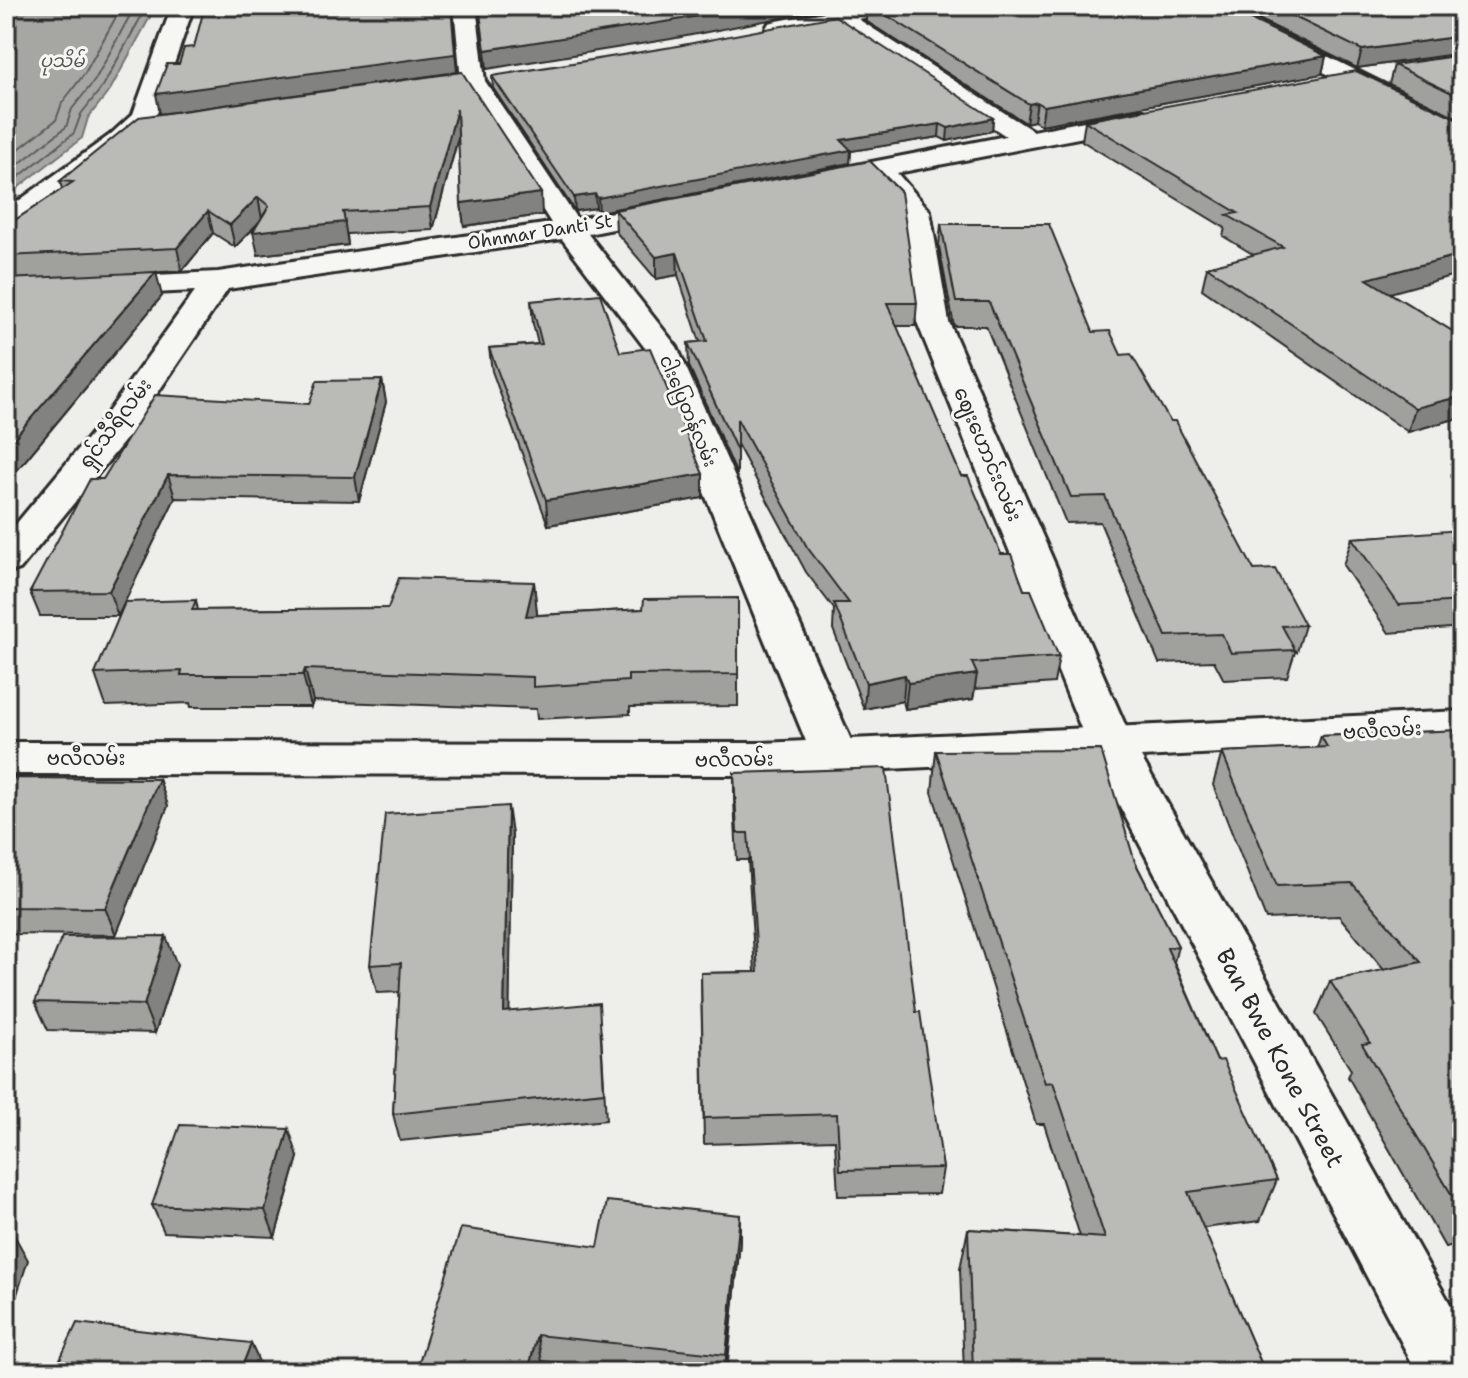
<svg xmlns="http://www.w3.org/2000/svg" width="1468" height="1378" font-family="'Shantell Sans','Noto Sans Myanmar',sans-serif">
<rect width="100%" height="100%" fill="#eeeeea"/>
<filter id="ink" filterUnits="userSpaceOnUse"><feTurbulence type="fractalNoise" baseFrequency=".0125" numOctaves="2"/><feDisplacementMap in="SourceGraphic" scale="16" xChannelSelector="R" yChannelSelector="G"/><feConvolveMatrix kernelMatrix="1 2 1 2 8 2 1 2 1" color-interpolation-filters="sRGB"/></filter>
<g filter="url(#ink)">
<polygon fill="#a6a6a3" stroke="#757573" stroke-width="2" points="6,6 156,6 110,90 88,118 82,138 6,197"/>
<g fill="none" stroke-linecap="round" stroke-linejoin="round">
<g stroke="#5c5c5b" stroke-width="2">
<polyline points="6,159 56,120 62,103 85,73 122,6"/>
<polyline points="6,174 66,127 72,109 95,80 135,6"/>
<polyline points="6,187 74,133 81,114 103,86 147,6"/>
</g>
<defs>
<g id="minor">
<polygon points="454,6 476,6 485,81 577,219 674,200 684,203 688,209 684,215 588,234 677,347 858,756 851,767 835,772 819,767 812,756 645,348 562,239 228,289 127,438 20,569 6,573 6,536 101,422 195,291 6,300 6,282 218,272 551,223 461,81"/>
<polygon points="857,6 903,6 900,11 858,19 1033,131 1141,110 1150,113 1154,118 1150,123 1141,126 897,173 930,211 949,322 1133,743 1126,754 1110,759 1094,754 1087,743 917,322 902,212 872,178 820,188 810,186 806,180 810,174 820,172 1006,136 835,24 777,35 769,33 766,28 769,23 777,21"/>
</g>
<g id="tertiary">
<polygon points="172,6 194,6 154,122 128,147 16,229 6,232 6,210 110,135 133,114"/>
<polygon points="1462,711 1462,741 1141,757 1462,1325 1462,1372 1417,1372 1095,759 762,775 6,774 6,742 762,743"/>
</g>
<polygon id="secondary" points="1198,6 1226,6 1462,123 1462,141 1201,11"/>
</defs>
<use href="#minor" stroke="#2b2b2b" stroke-width="6"/>
<use href="#tertiary" stroke="#2b2b2b" stroke-width="6"/>
<use href="#secondary" stroke="#2b2b2b" stroke-width="6"/>
<use href="#minor" fill="#f6f6f2" fill-rule="evenodd"/>
<use href="#tertiary" fill="#f6f6f2" fill-rule="evenodd"/>
<use href="#secondary" fill="#f6f6f2" fill-rule="evenodd"/>
</g>
<g fill="#a0a09d" stroke="#2b2b2b" stroke-width="2">
<polygon points="867,6 1223,6 1326,56 1322,74 1041,125 1034,121 1026,123 866,21"/>
<polygon points="1233,6 1462,6 1462,53 1357,68"/>
<polygon points="1462,55 1462,120 1389,84 1394,65"/>
<polygon points="462,72 542,215 464,226 461,203 459,135 433,230 347,234 348,245 258,255 258,224 235,247 213,233 182,271 120,274 162,296 19,468 6,481 6,226 62,189 60,181"/>
<polygon points="492,76 993,118 992,131 947,141 939,137 851,151 850,163 599,212 596,208 575,211 493,88"/>
<polygon points="1085,121 1390,293 1462,337 1462,417 1408,432 1202,289 1207,267 1254,255 1223,236 1225,228 1082,141"/>
<polygon points="615,210 917,303 915,326 896,326 961,476 1001,554 1024,590 1059,657 1054,683 975,689 973,699 905,709 903,701 864,709 833,629 834,609 806,572 737,444 737,475 689,366 688,343 700,342 678,275 656,279 616,232"/>
<polygon points="941,224 1093,332 1121,355 1254,570 1305,625 1297,652 1295,652 1287,677 1224,680 1214,661 1159,663 1100,522 1066,523 986,326 954,326 939,246"/>
<polygon points="531,301 620,352 703,474 703,498 548,525 492,371 489,348 538,344 533,324"/>
<polygon points="382,380 386,402 359,501 175,498 118,616 40,616 30,592 103,479 309,404"/>
<polygon points="1462,531 1462,627 1389,633 1343,565 1352,538"/>
<polygon points="534,582 537,615 643,609 738,598 738,706 630,707 630,714 537,719 536,709 313,701 311,707 191,707 190,703 106,706 95,674 196,600 198,610 388,608"/>
<polygon points="1462,730 1462,1243 1445,1247 1348,1077 1351,1070 1316,1014 1330,981 1384,970 1339,916 1266,919 1213,785 1222,752 1317,748 1321,736"/>
<polygon points="936,751 1135,862 1178,946 1174,962 1217,1061 1277,1180 1260,1221 1203,1228 1265,1372 964,1372 960,1269 968,1229 1080,1236 1044,1124 1036,1124 932,792"/>
<polygon points="8,766 13,778 159,779 168,806 116,935 6,934 6,767"/>
<polygon points="734,773 916,1012 943,1168 939,1194 838,1196 835,1140 704,1144 701,973 755,972 748,860 737,860 734,800"/>
<polygon points="512,834 509,1012 601,1032 606,1120 400,1141 393,1114 400,992 377,993 370,965"/>
<polygon points="177,965 155,1033 48,1030 35,1002"/>
<polygon points="298,1157 275,1237 164,1232 152,1205"/>
<polygon points="740,1215 740,1242 727,1372 643,1372 542,1361 416,1372 598,1247"/>
</g>
<g fill="#828280" stroke="#2b2b2b" stroke-width="2">
<polygon points="451,6 457,72 160,114 156,94"/>
<polygon points="752,6 842,6 671,39 487,69 485,50"/>
<polygon points="1462,36 1462,53 1357,68 1362,50"/>
<polygon points="1326,56 1322,74 1041,125 1044,106"/>
<polygon points="1037,102 1034,121 1026,123 1029,104"/>
<polygon points="457,109 460,130 433,230 430,207"/>
<polygon points="993,118 992,131 947,141 948,128"/>
<polygon points="940,124 939,137 851,151 850,163 599,212 598,198 841,140"/>
<polygon points="541,193 542,215 464,226 461,203"/>
<polygon points="595,194 596,208 575,211 574,197"/>
<polygon points="258,197 262,219 235,247 230,225"/>
<polygon points="208,211 213,233 182,271 177,248"/>
<polygon points="343,212 348,245 258,255 253,232"/>
<polygon points="677,253 678,275 656,279 656,257"/>
<polygon points="1462,254 1462,273 1361,301 1367,279"/>
<polygon points="156,272 162,296 19,468 6,481 6,447"/>
<polygon points="382,380 386,402 359,501 355,477"/>
<polygon points="1462,396 1462,417 1408,432 1415,408"/>
<polygon points="703,474 703,498 548,525 546,500"/>
<polygon points="168,475 175,498 118,616 109,591"/>
<polygon points="534,582 537,613 529,647 526,616"/>
<polygon points="305,669 313,701 311,707 303,675"/>
<polygon points="977,674 973,699 905,709 908,683"/>
<polygon points="905,675 903,701 864,709 866,683"/>
<polygon points="8,766 20,794 6,786 6,771"/>
<polygon points="159,779 168,806 116,935 105,908"/>
<polygon points="508,806 512,834 509,1040 504,1012"/>
<polygon points="166,936 177,965 155,1033 144,1005"/>
<polygon points="289,1129 298,1157 275,1237 265,1210"/>
<polygon points="740,1215 740,1242 726,1372 726,1355"/>
<polygon points="8,1224 28,1260 6,1329 6,1230"/>
<polygon points="537,1335 542,1361 539,1372 528,1372"/>
<polygon points="251,1343 262,1369 261,1372 240,1372"/>
</g>
<g fill="#babab7" stroke="#2b2b2b" stroke-width="2">
<polygon points="230,6 451,6 455,54 156,94 167,64 179,64 184,48 194,47 204,9 231,9"/>
<polygon points="479,6 752,6 671,21 485,50"/>
<polygon points="872,6 1223,6 1326,56 1044,106 1037,102 1029,104"/>
<polygon points="1272,6 1462,6 1462,36 1362,50"/>
<polygon points="835,16 993,118 948,128 940,124 841,140 851,150 598,198 595,194 574,197 492,76 672,47"/>
<polygon points="1462,55 1462,98 1394,65"/>
<polygon points="1356,71 1462,121 1462,254 1367,279 1462,337 1462,396 1415,408 1207,267 1283,247 1227,215 1238,213 1085,121"/>
<polygon points="462,72 541,193 461,203 457,109 430,207 343,212 345,222 253,232 269,206 258,197 230,225 208,211 177,248 6,256 6,226 73,182 60,181 139,117"/>
<polygon points="870,161 901,192 917,303 887,303 961,476 968,476 1001,554 1011,554 1024,590 1031,590 1059,657 972,663 977,674 908,683 905,675 866,683 834,603 849,603 807,547 737,419 737,451 688,343 707,341 677,253 656,257 615,210"/>
<polygon points="941,224 1049,224 1093,332 1110,331 1121,355 1131,354 1170,421 1175,421 1254,570 1275,569 1305,625 1282,626 1295,650 1231,653 1222,634 1166,636 1105,496 1071,497 989,302 956,302"/>
<polygon points="156,272 10,443 6,447 6,279"/>
<polygon points="600,294 620,352 650,348 703,474 546,500 489,348 542,344 531,301"/>
<polygon points="382,380 355,477 168,475 109,591 30,592 90,479 103,479 155,395 309,404 317,381"/>
<polygon points="1461,530 1462,601 1399,605 1352,538"/>
<polygon points="399,578 534,582 526,616 643,609 644,599 738,598 738,674 628,675 628,681 533,687 533,677 305,669 303,675 181,675 182,671 95,674 125,602 196,600 192,610 388,608"/>
<polygon points="1462,730 1462,1212 1362,1044 1370,1043 1330,981 1421,962 1352,883 1277,886 1222,752 1327,747 1321,736"/>
<polygon points="1101,750 1135,862 1178,946 1167,948 1217,1061 1223,1060 1277,1180 1188,1192 1265,1372 973,1372 968,1229 1105,1238 1053,1082 1045,1083 936,751"/>
<polygon points="886,768 916,1012 920,1012 943,1168 840,1170 837,1114 704,1118 701,973 758,972 748,833 737,833 734,773"/>
<polygon points="6,778 159,779 105,908 6,907"/>
<polygon points="508,806 504,1012 599,1003 604,1092 393,1114 401,963 370,965 385,814"/>
<polygon points="166,936 144,1005 35,1002 62,937"/>
<polygon points="180,1125 289,1129 265,1210 152,1205"/>
<polygon points="607,1201 740,1215 726,1355 537,1335 528,1372 416,1372 461,1228 598,1247"/>
<polygon points="77,1323 251,1343 240,1372 54,1372"/>
</g>
</g>
<g text-anchor="middle" stroke-width="6" stroke-linejoin="round" paint-order="stroke">
<g font-size="18" font-style="italic" fill="#565655" stroke="#f6f6f2">
<text x="62" y="67">ပုသိမ်</text>
</g>
<g font-size="18" fill="#2b2b2b" stroke="#f6f6f2">
<text transform="translate(540 232) rotate(-9)" y="6">Ohnmar Danti St</text>
<text transform="translate(688 411) rotate(67)" y="6">ငါးပြေတန်လမ်း</text>
</g>
<g font-size="20" fill="#2b2b2b" stroke="#f6f6f2">
<text transform="translate(115 423) rotate(-53)" y="7">ရှင်သီရိလမ်း</text>
<text transform="translate(988 454) rotate(67)" y="7">ဈေးဟောင်းလမ်း</text>
<text transform="translate(1382 730) rotate(-3)" y="7">ဗလီလမ်း</text>
<text x="86" y="765">ဗလီလမ်း</text>
<text transform="translate(734 759) rotate(-1)" y="7">ဗလီလမ်း</text>
</g>
<g font-size="24" fill="#2b2b2b" stroke="#f6f6f2">
<text transform="translate(1280 1058) rotate(62)" y="8">Ban Bwe Kone Street</text>
</g>
</g>
<rect width="1468" height="1378" fill="none" stroke="#f6f6f2" stroke-width="32"/>
<rect x="16" y="16" width="1436" height="1346" fill="none" stroke="#2b2b2b" stroke-width="3" filter="url(#ink)"/>
</svg>
